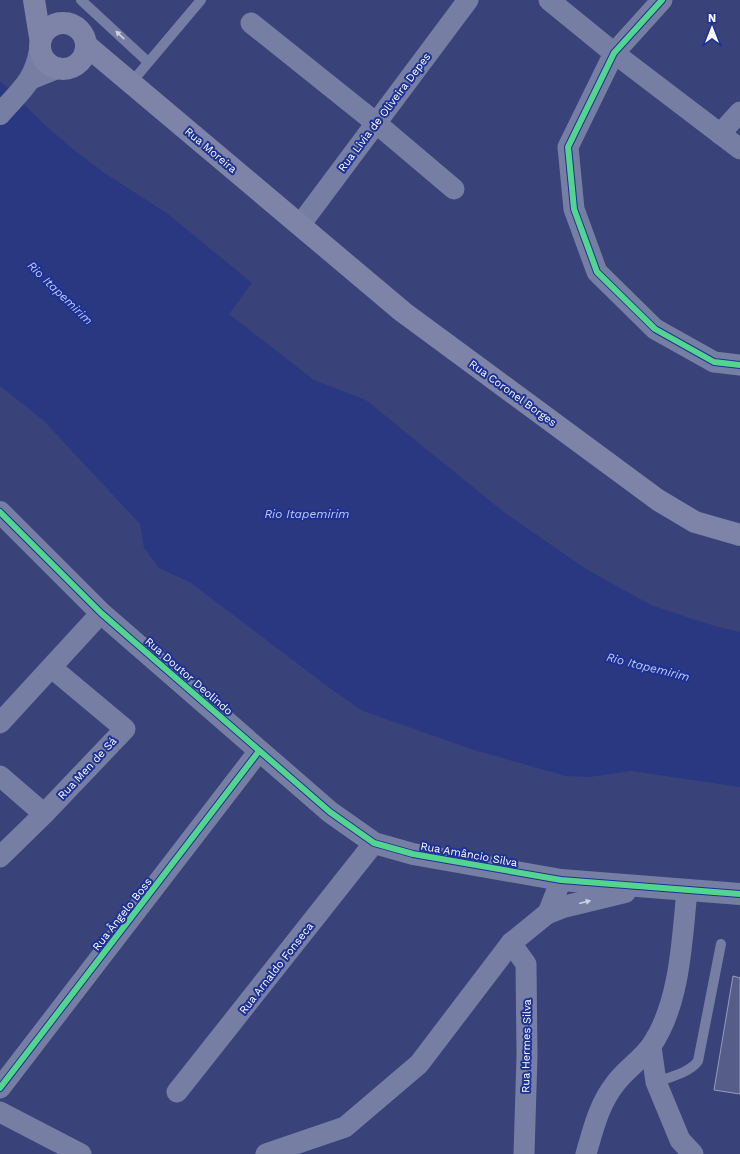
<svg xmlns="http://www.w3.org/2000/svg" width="740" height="1154" font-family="'Work Sans',sans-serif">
<rect width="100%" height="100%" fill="#394379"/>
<polygon fill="#2a3882" points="0,81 46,126 74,150 103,172 168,214 252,283 229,314 314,380 366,400 505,513 586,569 653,606 718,627 740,632 740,787 631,771 589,777 565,776 471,749 363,711 331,689 191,583 159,568 144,548 140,524 44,421 0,386"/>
<polygon fill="#555d88" stroke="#969cba" points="733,976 740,978 740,1094 714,1090"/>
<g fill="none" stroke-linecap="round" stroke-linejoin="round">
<g stroke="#767ea4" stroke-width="10">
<polyline points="81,0 148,62"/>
<polyline points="131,83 201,0"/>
<path d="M656 1082C670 1077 689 1073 698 1061L721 944"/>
</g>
<g stroke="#767ea4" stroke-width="21">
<polyline points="549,0 614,53 740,149"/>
<polyline points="662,0 614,53 568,147 574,209 597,272 655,329 714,362 740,365"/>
<polyline points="251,23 376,123 454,189"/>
<polyline points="720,134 740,112"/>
<polyline points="300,225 468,0"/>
<polyline points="0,723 101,613"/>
<polyline points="0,776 44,814"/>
<polyline points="0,857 44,814 125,729 52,668"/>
<polyline points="511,943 526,964 527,1056 524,1154"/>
<polyline points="651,1047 656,1082 680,1140 693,1154"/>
<polyline points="0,1088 259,751"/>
<polyline points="177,1092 374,843"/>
<polyline points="0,1112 81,1154"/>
<polyline points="266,1154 345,1127 419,1064 511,943 548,913 561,880"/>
<path d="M586 1154C593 1130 599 1104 615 1084 625 1070 641 1060 651 1046 680 1004 682 941 687 890"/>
</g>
<g stroke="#767ea4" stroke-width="22">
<polyline points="32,78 57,68"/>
<path d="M0 114C20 91 35 81 40 50"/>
<polyline points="0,512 101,613 330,812 374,843 413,854 561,880 740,894"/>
<polyline points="548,913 563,907 625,892"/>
</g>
<g stroke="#7d84a8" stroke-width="22">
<polyline points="34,0 40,37"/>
<circle cx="63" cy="46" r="23"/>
<polyline points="86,45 403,312 658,500 695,522 740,535"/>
</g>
<defs>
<g id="cycleway">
<polyline points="662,0 614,53 568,147 574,209 597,272 655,329 714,362 740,365"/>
<polyline points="0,512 101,613 330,812 374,843 413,854 561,880 740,894"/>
<polyline points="0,1088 259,751"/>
</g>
</defs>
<use href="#cycleway" stroke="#1e3194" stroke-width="8"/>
<use href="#cycleway" stroke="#53d58f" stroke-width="6"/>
</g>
<defs><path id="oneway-solid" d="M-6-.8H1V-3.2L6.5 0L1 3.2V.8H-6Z"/></defs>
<g fill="#cfd2df">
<use href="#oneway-solid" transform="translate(120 35) rotate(-137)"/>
<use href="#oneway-solid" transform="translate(585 902) rotate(-14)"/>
</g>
<g text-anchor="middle" stroke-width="4" stroke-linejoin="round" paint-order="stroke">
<g font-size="11" fill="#fff" stroke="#1e3194">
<text transform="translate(384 112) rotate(-53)" y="4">Rua Livia de Oliveira Depes</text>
<text transform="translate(211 150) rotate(40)" y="4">Rua Moreira</text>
<text transform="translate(513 393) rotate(36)" y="4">Rua Coronel Borges</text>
<text transform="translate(189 676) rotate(41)" y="4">Rua Doutor Deolindo</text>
<text transform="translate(87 768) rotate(-47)" y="4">Rua Men de Sá</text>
<text transform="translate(469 854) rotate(10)" y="4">Rua Amâncio Silva</text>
<text transform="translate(122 914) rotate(-52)" y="4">Rua Ângelo Boss</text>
<text transform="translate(276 968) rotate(-52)" y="4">Rua Arnaldo Fonseca</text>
<text transform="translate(526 1046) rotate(-89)" y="4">Rua Hermes Silva</text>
</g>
<g font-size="12" font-style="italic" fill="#bdc7f5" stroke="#1e3194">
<text transform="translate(60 293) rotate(44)" y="4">Rio Itapemirim</text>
<text x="307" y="518">Rio Itapemirim</text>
<text transform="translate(648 667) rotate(14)" y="4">Rio Itapemirim</text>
</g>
</g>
<g transform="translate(712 28)" stroke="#1e3194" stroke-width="3" paint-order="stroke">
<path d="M0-3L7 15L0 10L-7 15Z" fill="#ffffff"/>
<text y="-6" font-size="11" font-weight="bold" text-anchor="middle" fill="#ffffff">N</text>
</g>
</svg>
